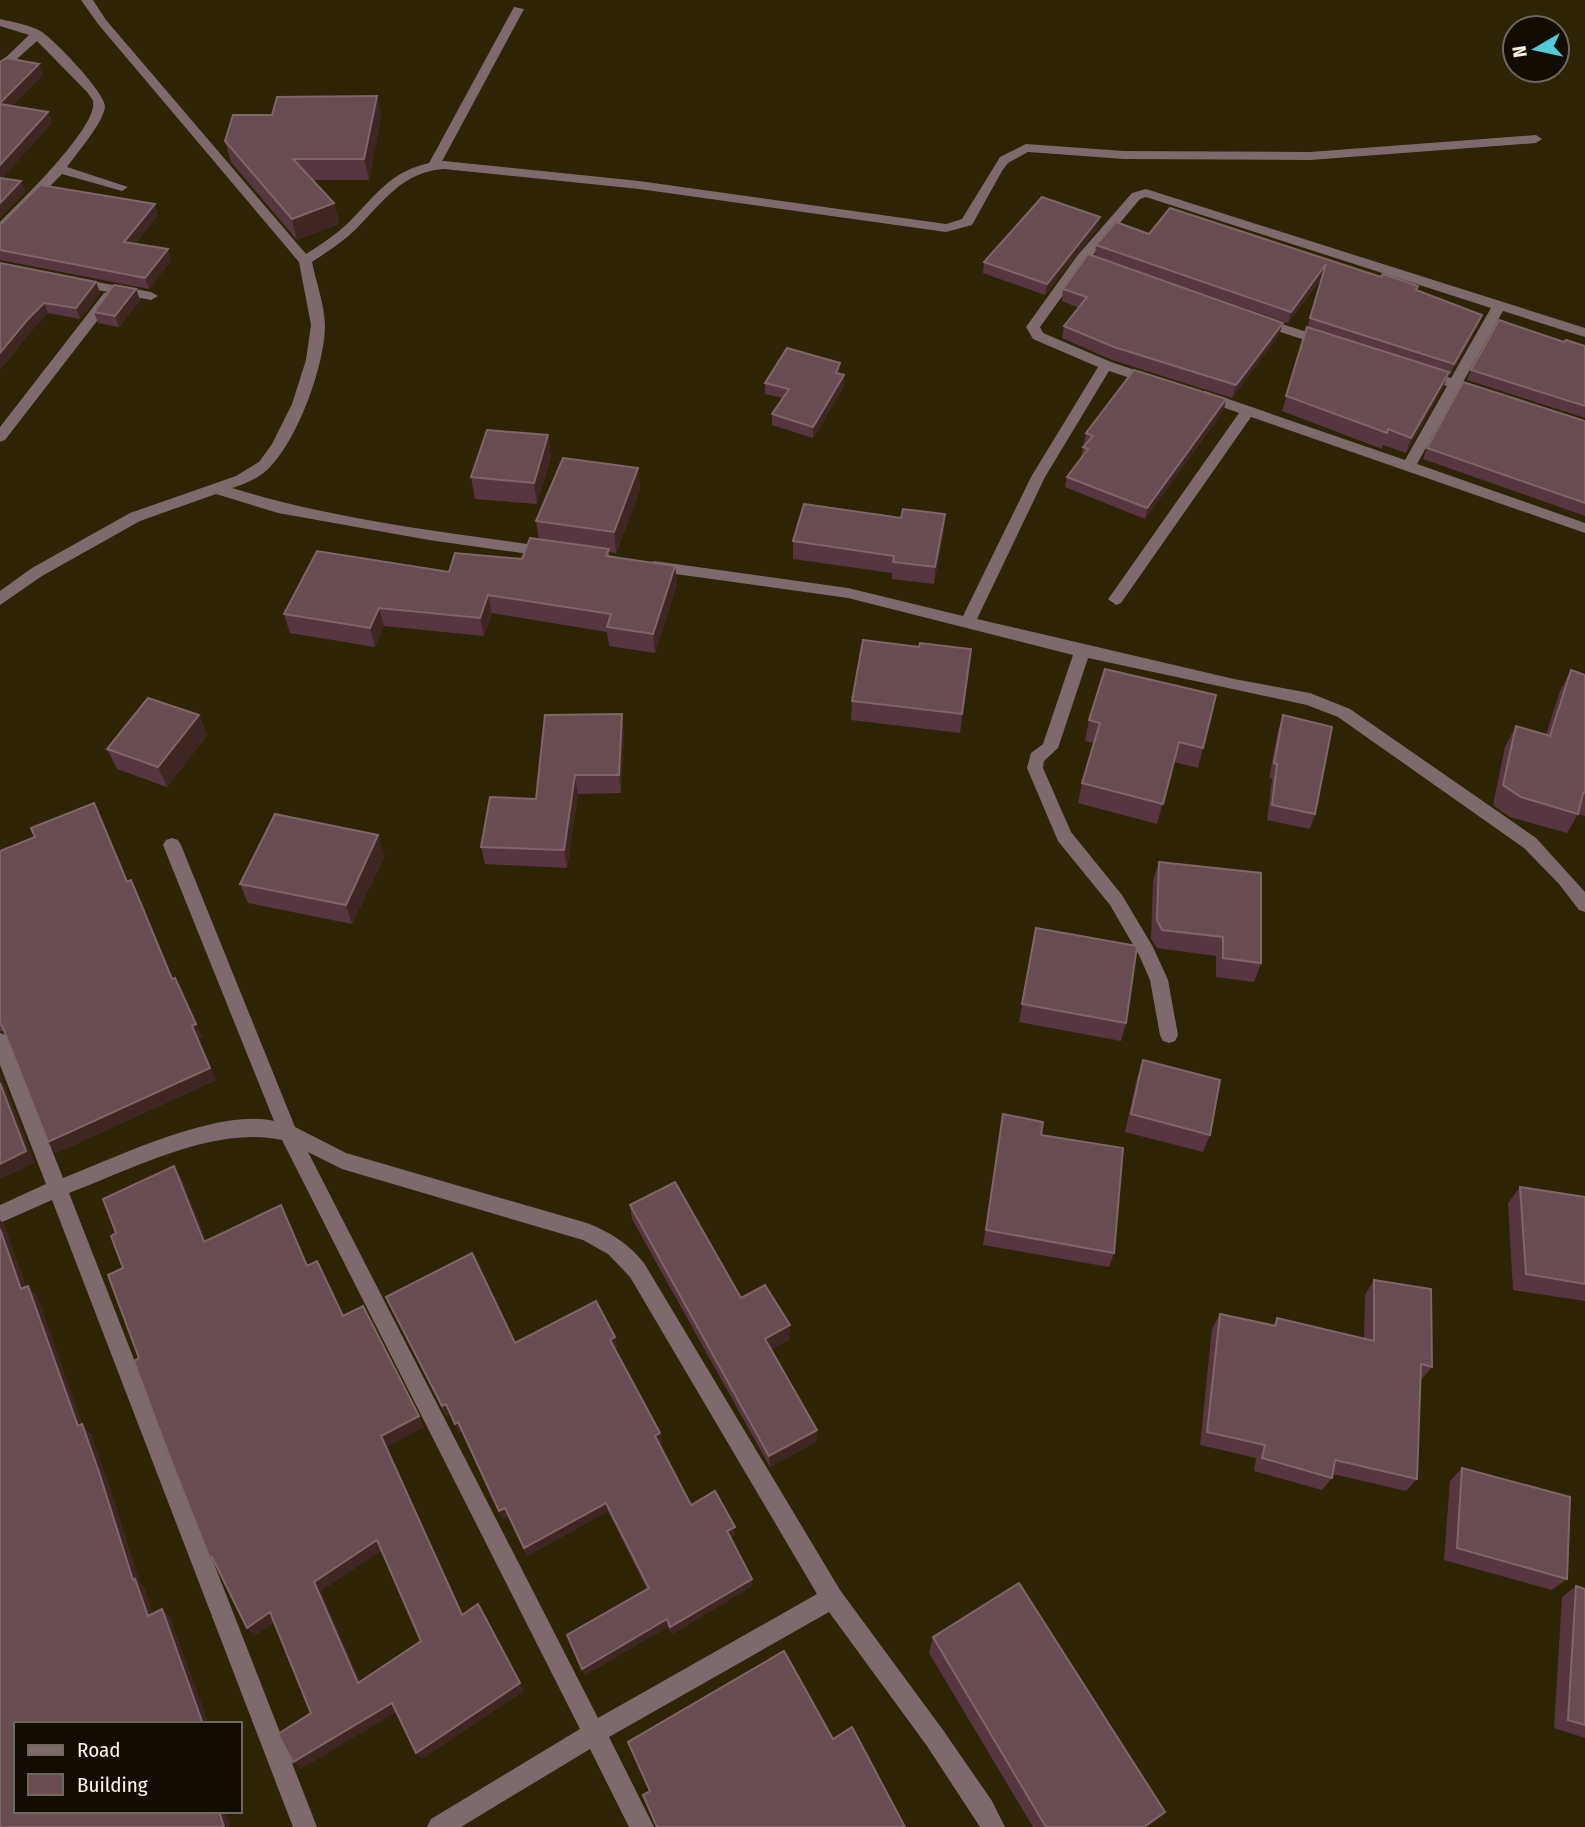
<svg xmlns="http://www.w3.org/2000/svg" width="1585" height="1827" font-family="'Fira Sans Condensed',sans-serif">
<rect width="100%" height="100%" fill="#2d2305"/>
<g fill="none" stroke-linecap="round" stroke-linejoin="round">
<polygon fill="#7e6a6d" fill-rule="evenodd" points="514,7 524,9 440,165 438,168 430,168 428,165"/>
<g fill="#7e6a6d" fill-rule="evenodd">
<path d="M81 0H93L106 20 306 254C320 245 334 236 346 225 380 192 392 166 444 161L639 181 946 224 962 219 1000 157 1026 144 1124 151 1310 152 1536 135 1542 139 1536 143 1310 160 1124 159 1028 152 1008 163 1002 171 972 225 946 232 639 189 444 169C402 172 384 201 356 229 343 242 327 252 312 262 316 282 325 306 325 327 324 367 298 438 270 467 260 478 245 484 232 488 335 520 444 532 550 547L558 552 555 556 550 557 429 540 278 513 216 494 140 521 42 576 0 605V591L32 568 130 513 236 476 259 462 272 444 292 404 306 360 311 325 299 262 98 24Z"/>
<path d="M0 19C12 22 31 25 42 32 55 41 106 93 105 107 103 123 77 153 67 167L128 187 122 191 62 174 5 232 0 233V222C18 204 99 126 93 101 92 98 89 95 87 92L37 41 0 74V63L29 35 0 26Z"/>
<polygon points="1146,189 1585,328 1585,337 1503,311 1463,382 1488,390 1490,393 1483,398 1458,390 1417,464 1585,523 1585,533 1251,417 1121,603 1116,605 1108,599 1111,595 1239,413 1200,399 1200,393 1205,391 1405,460 1447,386 1418,377 1416,374 1423,370 1451,378 1491,308 1146,197 1140,199 1087,262 1040,327 1043,333 1111,362 1159,378 1161,381 1154,386 1109,371 1045,477 977,619 1234,679 1310,693 1350,709 1536,838 1585,892 1585,912 1579,910 1559,884 1524,848 1338,717 1307,705 1088,658 1058,748 1044,761 1043,768 1071,832 1122,895 1153,947 1168,980 1178,1035 1175,1041 1169,1043 1163,1041 1160,1035 1150,980 1139,955 1110,905 1058,841 1027,768 1031,753 1043,744 1073,655 848,598 654,571 646,566 654,561 848,588 963,616 1031,477 1098,367 1033,339 1026,327 1077,256 1132,193"/>
<polygon points="75,278 151,292 158,296 151,300 114,293 114,299 5,440 0,442 0,427 104,293 108,292 70,285 70,279"/>
<polygon points="1260,317 1332,340 1334,343 1327,347 1255,324 1255,318"/>
<path d="M172 838 178 840 181 845 295 1127 346 1153 587 1223C610 1232 629 1244 644 1263L840 1590 943 1730 992 1801 1005 1827H980L927 1746 829 1612 609 1737 654 1827H629L590 1749 461 1827H427L431 1819 580 1729 282 1140C215 1125 132 1169 69 1193L317 1827H293L52 1200 0 1223V1205L46 1184 0 1065V1033L6 1035 9 1041 63 1178C118 1157 217 1108 274 1121L163 845 166 840ZM308 1152 342 1169 583 1240 608 1254 630 1277 817 1594 598 1718Z"/>
</g>
</g>
<g fill="#583641">
<polygon points="377,96 381,117 369,180 312,180 334,203 339,224 297,240 231,162 225,141 272,115"/>
<polygon points="158,215 135,244 171,260 149,289 0,260 0,223"/>
<polygon points="1100,217 1098,228 1045,295 983,273 984,262"/>
<polygon points="1149,234 1381,277 1418,286 1417,290 1482,315 1478,326 1450,375 1448,374 1443,388 1406,453 1383,445 1382,449 1282,411 1323,276 1288,323 1095,256 1096,245"/>
<polygon points="0,263 96,282 100,293 80,319 48,313 32,330 0,370"/>
<polygon points="136,289 140,300 119,327 98,323 94,312"/>
<polygon points="1063,289 1279,335 1232,398 1112,360 1062,338 1064,326 1079,308 1062,301"/>
<polygon points="1564,342 1585,346 1585,418 1467,380 1471,370"/>
<polygon points="840,374 844,375 844,386 813,438 772,425 772,414 783,398 765,394 765,383"/>
<polygon points="1224,410 1145,519 1065,487 1067,477 1081,458 1083,447 1085,445 1084,444 1086,433"/>
<polygon points="1585,421 1585,516 1423,459 1427,448"/>
<polygon points="548,435 551,457 537,504 475,499 471,477"/>
<polygon points="638,468 640,490 616,553 609,552 610,556 675,566 677,584 655,653 609,646 607,632 492,613 484,636 384,626 375,647 290,633 284,614 449,572 522,559 539,540 536,521"/>
<polygon points="945,514 944,531 934,584 892,579 892,573 793,559 793,541 901,518"/>
<polygon points="919,647 971,649 960,733 851,720 852,701"/>
<polygon points="1571,670 1585,675 1585,816 1578,814 1567,833 1510,817 1493,805 1505,747 1516,726 1546,735 1560,691"/>
<polygon points="199,715 207,735 167,787 117,769 107,749"/>
<polygon points="1283,715 1315,814 1310,829 1267,820 1272,779 1269,778 1278,731"/>
<polygon points="1089,720 1203,748 1198,768 1174,762 1157,824 1078,803 1082,783 1094,743 1085,741"/>
<polygon points="624,732 621,793 578,794 567,868 485,864 481,847 536,799"/>
<polygon points="101,817 128,881 138,893 173,979 175,978 181,991 202,1037 198,1038 216,1080 56,1153 48,1142 5,1032 0,1031 0,851 35,837"/>
<polygon points="385,855 352,924 248,903 240,884"/>
<polygon points="1159,862 1261,963 1254,982 1216,977 1216,956 1157,948 1151,939 1153,881"/>
<polygon points="1036,928 1126,1023 1121,1041 1019,1022"/>
<polygon points="1143,1060 1210,1135 1203,1152 1125,1132 1137,1078"/>
<polygon points="1003,1114 1041,1135 1114,1253 1109,1267 983,1245"/>
<polygon points="1520,1187 1585,1197 1585,1301 1513,1290 1508,1203"/>
<polygon points="630,1205 790,1339 771,1350 817,1430 816,1442 770,1467 632,1219"/>
<polygon points="1374,1280 1432,1367 1421,1380 1417,1479 1406,1491 1333,1474 1332,1478 1322,1490 1254,1471 1256,1458 1200,1445 1212,1329 1220,1314 1272,1326 1277,1318 1364,1339 1365,1295"/>
<polygon points="391,1307 515,1343 618,1347 614,1349 662,1442 659,1444 691,1505 735,1527 735,1535 730,1538 752,1586 672,1634 668,1627 585,1675 567,1635 647,1589 608,1511 527,1556 508,1516 503,1519 462,1431 459,1433 450,1413 446,1416"/>
<polygon points="1462,1468 1567,1579 1552,1590 1444,1560 1450,1481"/>
<polygon points="1576,1586 1585,1589 1585,1738 1554,1728 1562,1597"/>
<polygon points="933,1637 1165,1812 1148,1827 1033,1827 929,1653"/>
</g>
<g fill="#402622">
<polygon points="39,64 43,75 3,115 0,103"/>
<polygon points="377,96 381,117 369,180 364,159"/>
<polygon points="48,112 52,123 0,181 0,165"/>
<polygon points="21,181 26,192 0,218 0,203"/>
<polygon points="334,203 339,224 297,240 292,219"/>
<polygon points="155,204 158,215 128,253 124,242"/>
<polygon points="1100,217 1098,228 1045,295 1047,284"/>
<polygon points="168,249 171,260 149,289 145,278"/>
<polygon points="1326,264 1323,275 1288,323 1291,312"/>
<polygon points="96,282 100,293 80,319 76,308"/>
<polygon points="136,289 140,300 119,327 115,316"/>
<polygon points="44,303 48,313 32,330 0,370 0,353 28,319"/>
<polygon points="1482,315 1478,326 1450,375 1454,364"/>
<polygon points="1283,323 1279,335 1232,398 1236,385"/>
<polygon points="840,363 840,374 836,373"/>
<polygon points="1449,372 1443,388 1406,453 1411,438"/>
<polygon points="844,375 844,386 813,438 813,427"/>
<polygon points="1226,399 1224,410 1145,519 1147,508"/>
<polygon points="548,435 551,457 537,504 534,483"/>
<polygon points="638,468 640,490 616,553 614,532"/>
<polygon points="945,514 944,531 934,584 935,567"/>
<polygon points="675,566 677,584 655,653 653,634"/>
<polygon points="488,595 492,613 484,636 480,618"/>
<polygon points="379,608 384,626 375,647 370,628"/>
<polygon points="622,714 624,732 621,793 619,775"/>
<polygon points="199,715 207,735 167,787 158,767"/>
<polygon points="575,775 578,794 567,868 564,850"/>
<polygon points="94,803 101,817 134,895 127,882"/>
<polygon points="378,835 385,855 352,924 346,905"/>
<polygon points="131,880 138,893 178,992 172,979"/>
<polygon points="175,978 202,1037 198,1038 216,1080 56,1153 48,1142"/>
<polygon points="0,1072 35,1163 0,1179"/>
<polygon points="174,1166 182,1179 212,1254 204,1242"/>
<polygon points="281,1205 287,1218 313,1278 307,1266"/>
<polygon points="0,1220 4,1224 31,1300 21,1289 0,1229"/>
<polygon points="28,1286 38,1297 83,1426 91,1434 108,1481 140,1583 144,1586 156,1624 148,1616 133,1580"/>
<polygon points="790,1325 790,1339 765,1353 765,1339"/>
<polygon points="615,1337 618,1347 612,1350 610,1340"/>
<polygon points="446,1404 450,1413 446,1416 442,1406"/>
<polygon points="419,1416 424,1427 387,1447 467,1623 462,1615 381,1436"/>
<polygon points="458,1422 462,1431 459,1433 455,1424"/>
<polygon points="817,1430 816,1442 770,1467 769,1456"/>
<polygon points="660,1433 662,1442 656,1445 655,1436"/>
<polygon points="606,1503 608,1511 527,1556 524,1548"/>
<polygon points="505,1508 508,1516 503,1519 499,1511"/>
<polygon points="735,1527 735,1535 728,1539 727,1531"/>
<polygon points="377,1540 383,1550 321,1591 364,1690 358,1683 314,1582"/>
<polygon points="752,1579 752,1586 672,1634 670,1627"/>
<polygon points="478,1604 524,1691 422,1759 416,1753"/>
<polygon points="162,1609 170,1617 209,1724 203,1724"/>
<polygon points="270,1612 278,1620 255,1636 247,1628"/>
<polygon points="667,1619 668,1627 585,1675 582,1669"/>
<polygon points="392,1703 398,1711 301,1769 293,1762"/>
<polygon points="219,1811 225,1811 230,1827 224,1827"/>
<polygon points="1165,1812 1154,1823 1148,1827 1144,1827"/>
</g>
<g fill="#694b52" stroke="#806569" stroke-width="2" fill-rule="evenodd">
<polygon points="6,58 39,64 0,103 0,62"/>
<polygon points="377,96 364,159 293,159 334,203 292,219 225,141 233,115 272,115 277,97"/>
<polygon points="0,104 48,112 0,165"/>
<polygon points="0,178 21,181 0,203"/>
<polygon points="40,185 155,204 124,242 168,249 145,278 0,250 0,223 2,223"/>
<polygon points="1042,197 1100,217 1047,284 984,262"/>
<polygon points="1170,208 1381,277 1383,274 1418,286 1416,290 1482,315 1454,364 1310,318 1326,264 1291,312 1096,245 1116,222 1149,234"/>
<polygon points="1088,254 1283,323 1236,385 1114,347 1064,326 1087,297 1063,289"/>
<polygon points="0,263 96,282 76,308 44,303 28,319 0,353"/>
<polygon points="114,285 136,289 115,316 94,312"/>
<polygon points="1499,320 1564,342 1566,340 1585,346 1585,406 1471,370"/>
<polygon points="1307,327 1449,372 1411,438 1388,429 1387,433 1286,396"/>
<polygon points="787,348 840,363 836,373 844,375 813,427 772,414 789,389 765,383"/>
<polygon points="1134,370 1226,399 1147,508 1067,477 1088,449 1083,447 1093,436 1086,433"/>
<polygon points="1463,382 1585,421 1585,503 1427,448"/>
<polygon points="487,430 548,435 534,483 471,477"/>
<polygon points="563,458 638,468 614,532 536,521"/>
<polygon points="804,504 901,518 903,509 945,514 935,567 893,562 894,556 793,541"/>
<polygon points="530,538 609,549 606,556 675,566 653,634 607,627 611,614 488,595 480,618 379,608 370,628 284,614 317,551 449,572 455,553 522,559"/>
<polygon points="863,640 919,647 920,643 971,649 962,714 852,701"/>
<polygon points="1105,669 1216,695 1203,748 1179,742 1163,804 1082,783 1100,723 1089,720"/>
<polygon points="1571,670 1585,675 1585,793 1583,793 1578,814 1521,797 1503,785 1516,726 1550,736"/>
<polygon points="148,698 199,715 158,767 107,749"/>
<polygon points="622,714 619,775 575,775 564,850 481,847 490,797 536,799 545,715"/>
<polygon points="1283,715 1332,727 1315,814 1272,805 1277,764 1274,763"/>
<polygon points="94,803 127,882 131,880 172,979 175,978 196,1024 192,1026 210,1068 48,1142 3,1028 0,1023 0,851 35,837 31,828"/>
<polygon points="275,814 378,835 346,905 240,884"/>
<polygon points="1159,862 1261,873 1261,963 1223,958 1223,937 1162,930 1157,920"/>
<polygon points="1036,928 1137,946 1126,1023 1022,1004"/>
<polygon points="1143,1060 1220,1080 1210,1135 1131,1114"/>
<polygon points="0,1083 26,1151 0,1164"/>
<polygon points="1003,1114 1043,1122 1041,1135 1123,1148 1114,1253 986,1230"/>
<path d="M174 1166 204 1242 281 1205 307 1266 317 1261 343 1316 363 1306 419 1416 381 1436 462 1615 478 1604 520 1683 416 1753 392 1703 293 1762 278 1734 311 1713 270 1612 247 1628 212 1557 210 1559 164 1442 134 1361 139 1358 108 1275 123 1268 111 1236 116 1233 103 1199ZM377 1540 421 1641 358 1683 314 1582Z"/>
<polygon points="675,1182 741,1298 765,1285 790,1325 765,1339 817,1430 769,1456 630,1205"/>
<polygon points="1520,1187 1585,1197 1585,1284 1526,1274"/>
<polygon points="0,1229 21,1289 28,1286 78,1426 82,1424 99,1472 133,1580 135,1579 148,1616 162,1609 203,1724 16,1724 16,1811 219,1811 224,1827 0,1827"/>
<polygon points="472,1253 515,1343 596,1301 615,1337 610,1340 660,1433 655,1436 691,1505 715,1491 735,1527 727,1531 752,1579 670,1627 667,1619 582,1669 567,1635 649,1588 606,1503 524,1548 505,1508 499,1511 458,1422 455,1424 446,1404 442,1406 386,1297"/>
<polygon points="1374,1280 1431,1289 1432,1367 1421,1364 1417,1479 1335,1460 1332,1478 1262,1458 1265,1445 1207,1432 1220,1314 1276,1326 1277,1318 1374,1341"/>
<polygon points="1462,1468 1570,1497 1567,1579 1457,1548"/>
<polygon points="1019,1583 1165,1812 1144,1827 1046,1827 933,1637"/>
<polygon points="1576,1586 1585,1589 1585,1725 1568,1720"/>
<polygon points="784,1651 833,1739 852,1727 905,1827 657,1827 643,1795 650,1791 628,1742"/>
</g>
<rect x="14" y="1722" width="228" height="91" fill="#110d03" stroke="#6e695c" stroke-width="2"/>
<rect x="28" y="1745" width="35" height="10" fill="#7e6a6d" stroke="#6e695c" stroke-width="2"/>
<text x="77" y="1757" font-size="21" fill="#f9f3e2">Road</text>
<rect x="28" y="1774" width="35" height="21" fill="#694b52" stroke="#6e695c" stroke-width="2"/>
<text x="77" y="1792" font-size="21" fill="#f9f3e2">Building</text>
<g transform="translate(1536 49) rotate(261)"><circle r="33" fill="#110d03" stroke="#6e695c" stroke-width="2"/>
<path d="M0-5L12 26L0 18L-12 26Z" fill="#52cbd7"/>
<text y="-10" font-size="19" font-weight="bold" text-anchor="middle" fill="#f9f3e2">N</text>
</g>
</svg>
